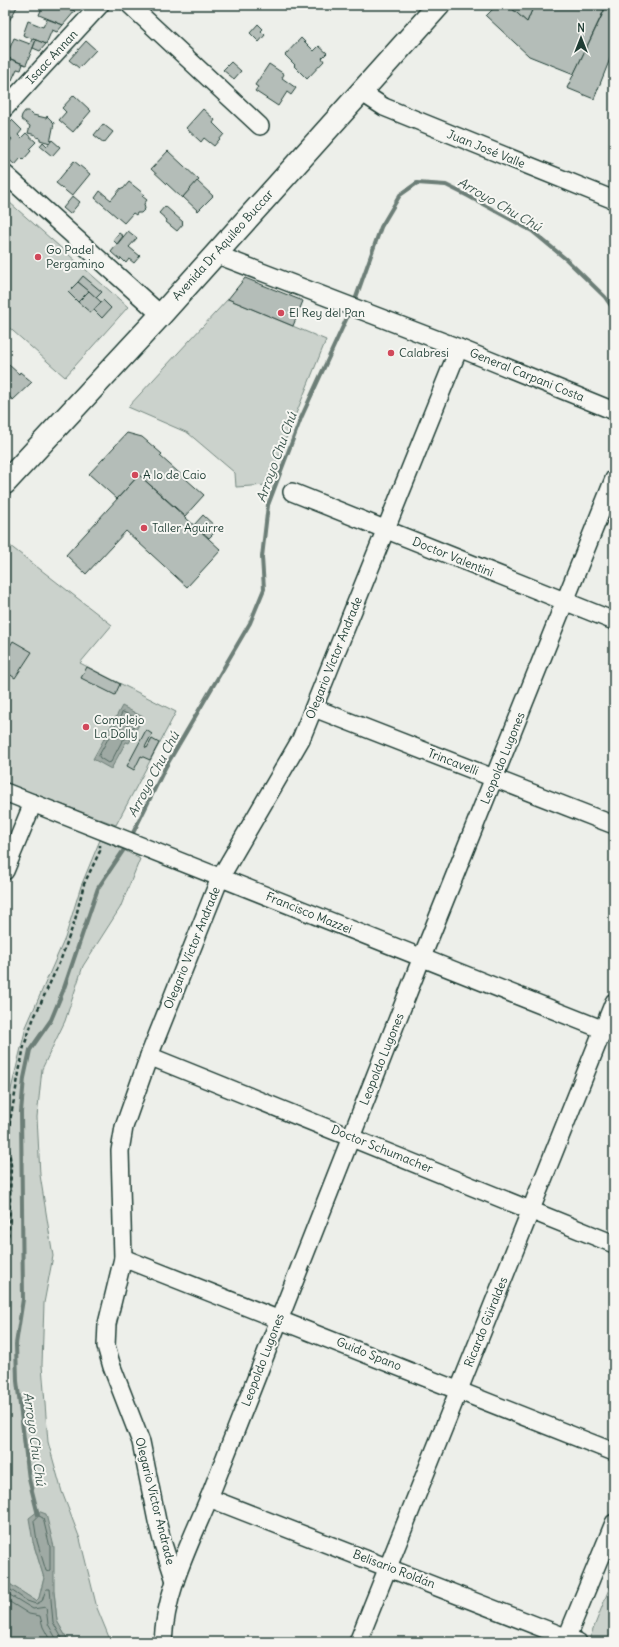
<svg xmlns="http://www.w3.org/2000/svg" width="619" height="1647" font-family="Delius,sans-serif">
<rect width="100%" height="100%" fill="#edefea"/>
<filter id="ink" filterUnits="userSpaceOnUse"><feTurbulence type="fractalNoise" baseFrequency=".025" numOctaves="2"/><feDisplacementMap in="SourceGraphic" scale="8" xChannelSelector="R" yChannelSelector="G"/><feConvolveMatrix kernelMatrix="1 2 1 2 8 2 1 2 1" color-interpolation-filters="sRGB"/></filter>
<g filter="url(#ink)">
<g fill="#cbd2cc" stroke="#758880">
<polygon points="9,202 128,307 65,377 5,324 5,206"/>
<polygon points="228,299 326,340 267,485 236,487 235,473 188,433 128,407"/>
<polygon points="5,542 112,625 80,663 176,712 116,825 5,783"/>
<polygon points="100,840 124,850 140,859 120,908 83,966 65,1021 42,1069 37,1117 40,1175 53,1256 44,1303 42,1365 48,1442 62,1492 80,1539 97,1608 111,1642 69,1642 57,1621 54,1591 33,1542 44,1578 39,1598 36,1601 5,1581 5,1187 8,1163 5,1160 5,1132 7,1106 26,1027 65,938 81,886"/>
<polygon points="614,1576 614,1642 594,1642 589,1640"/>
</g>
<g fill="#9faaa4" stroke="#6c7e77">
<polygon points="122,706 143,717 129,743 126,742 111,769 93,759"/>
<polygon points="38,1511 46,1514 54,1547 54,1591 57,1621 69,1642 5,1642 5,1581 36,1601 39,1598 44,1578 33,1542 29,1518"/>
</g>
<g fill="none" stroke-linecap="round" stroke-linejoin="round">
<g stroke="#526961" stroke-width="1">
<polygon points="123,712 136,718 137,720 128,737 122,741 111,762 108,763 100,758 99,756"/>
<polygon points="127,718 130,720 124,733 119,735 118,732 125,719"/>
<polygon points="39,1516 43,1518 50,1547 50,1570 49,1572 46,1571 37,1541 34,1521"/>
<polyline points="5,1586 27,1601 36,1604 42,1601 46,1589 50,1589 53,1622 64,1642"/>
<polyline points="5,1592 33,1609 46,1607 48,1624 58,1642"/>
<polyline points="5,1599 29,1614 40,1616 43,1627 51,1642"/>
</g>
<g stroke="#6c7e77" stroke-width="4">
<polyline points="354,303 381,227 400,195 417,183 446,185 468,196 532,231 567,260 605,297 614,310"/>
<polyline points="131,837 165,768 250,623 264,589 262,557 268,505 301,418 350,311"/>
<polyline points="38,1515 29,1479 17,1381 16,1344 23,1299 21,1112 24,1078 30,1050 51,1020 63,991 98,888 127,845"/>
</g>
</g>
<g fill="#b4bdb8" stroke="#1f3d34">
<polygon points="5,5 17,7 9,21 5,23"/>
<polygon points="43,5 47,6 47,5 69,5 67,8 75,11 63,25 39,15"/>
<polygon points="497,5 508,5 527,22 534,5 593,5 604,10 574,74 529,56 486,16"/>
<polygon points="508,5 534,5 527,22"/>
<polygon points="607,5 614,6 614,49 594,99 567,88"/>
<polygon points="47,19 63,25 57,32 52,30 46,44 23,35 28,21 43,27"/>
<polygon points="258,24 263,29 261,31 265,35 259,42 250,33"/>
<polygon points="14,38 30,44 32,39 36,40 26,65 6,57"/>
<polygon points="301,38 314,51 319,46 327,53 322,58 324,61 307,79 294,66 295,65 285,55"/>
<polygon points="36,40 46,44 40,51 33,48"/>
<polygon points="86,41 96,50 79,68 69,60"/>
<polygon points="5,57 23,64 21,70 17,69 11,82 9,82 7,87 5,87"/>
<polygon points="231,62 241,71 234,79 223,70"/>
<polygon points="269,64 284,74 282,78 296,88 291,95 287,92 278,106 255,91 258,87 255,85"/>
<polygon points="74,95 91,111 73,132 59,120 66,112 62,108"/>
<polygon points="203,109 215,120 213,123 224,134 214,146 204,138 201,142 186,128"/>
<polygon points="25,111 29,111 33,115 46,118 47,116 54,123 50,143 40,140 40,138 36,137 36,135 28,133 30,126 21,119 22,115"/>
<polygon points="12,120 22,130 18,135 21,138 26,133 36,142 29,149 31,151 23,160 21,158 15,165 5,156 5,135 8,138 6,142 8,144 12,139 5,132 5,128"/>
<polygon points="103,124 113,132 104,143 94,135"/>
<polygon points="52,140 60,147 52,156 40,146 43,142 47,146"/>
<polygon points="168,151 199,180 182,198 151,169"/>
<polygon points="74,161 90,174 72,196 56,183"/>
<polygon points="197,181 213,196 198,211 183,197"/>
<polygon points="129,182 144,194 142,196 147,200 144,204 145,209 141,213 137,213 136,215 133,213 124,223 95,198 100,191 111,200 121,188 123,189"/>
<polygon points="73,196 80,202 70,214 63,208"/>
<polygon points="165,206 183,222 182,223 183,224 177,231 166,222 167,220 159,213"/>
<polygon points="128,231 137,238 129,247 140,256 134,263 129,259 126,263 121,258 120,260 111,252"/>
<polygon points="119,233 123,236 117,244 113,240"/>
<polygon points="83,276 102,292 96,298 78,282"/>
<polygon points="245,278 303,301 293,326 228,299"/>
<polygon points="78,282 89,291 78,302 68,292"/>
<polygon points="89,291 101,302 91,313 78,302"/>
<polygon points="103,300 111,308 102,318 94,310"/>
<polygon points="8,364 19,374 20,372 32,382 13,400 5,393 5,368"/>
<polygon points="127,433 142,437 162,454 160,456 204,495 185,516 139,475 117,499 89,474"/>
<polygon points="139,475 221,550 187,587 126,531 86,574 66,555"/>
<polygon points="203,515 218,529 209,538 194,525"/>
<polygon points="13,641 32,652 15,678 5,671 5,654"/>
<polygon points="87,667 120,684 115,695 81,678"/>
<polygon points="146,730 152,734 145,747 147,748 152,739 159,743 150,760 141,756 134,770 127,766"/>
</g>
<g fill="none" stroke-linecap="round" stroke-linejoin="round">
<defs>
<g id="street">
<polyline points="130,5 260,126"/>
<polyline points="361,92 384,107 614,200"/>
<polyline points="5,108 100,5"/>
<polyline points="5,174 161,315"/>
<polyline points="215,254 459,348 614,411"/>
<polyline points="292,492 614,621"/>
<polyline points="314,708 614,825"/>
<polyline points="5,792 614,1034"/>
<polyline points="5,871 33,803"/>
<polyline points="149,1056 614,1244"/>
<polyline points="123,1258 614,1452"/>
<polyline points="209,1498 578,1642"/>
<polyline points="175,1581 163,1544 157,1521 141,1442 112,1367 106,1346 107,1324 123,1258 120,1151 124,1127 149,1056 220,878 301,739 459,348"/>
<path d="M163 1642C165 1591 190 1544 209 1498L422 957 614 479"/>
<polyline points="358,1642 614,1002"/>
<polyline points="565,1642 614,1523"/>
</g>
<polyline id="highway" points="5,483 161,315 439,5"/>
</defs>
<use href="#street" stroke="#1f3d34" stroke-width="20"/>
<use href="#highway" stroke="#1f3d34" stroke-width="25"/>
<polyline stroke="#1f3d34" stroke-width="2.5" stroke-dasharray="4 3" stroke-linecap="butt" points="5,1250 9,1231 11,1165 7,1137 24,1046 33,1020 61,959 75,920 84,884 100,851 100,845"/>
<use href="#street" stroke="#f6f6f2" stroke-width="17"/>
<use href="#highway" stroke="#f6f6f2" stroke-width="22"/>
</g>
</g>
<g fill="#d1495b" stroke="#f6f6f2" stroke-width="1.5">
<circle cx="38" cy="257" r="4"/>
<circle cx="281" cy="313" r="4"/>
<circle cx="391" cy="353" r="4"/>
<circle cx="135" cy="475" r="4"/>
<circle cx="144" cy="528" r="4"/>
<circle cx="86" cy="727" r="4"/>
</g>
<g text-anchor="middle" stroke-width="4" stroke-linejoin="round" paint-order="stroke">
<g font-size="12" fill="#1f3d34" stroke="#f6f6f2">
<text transform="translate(52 57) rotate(-47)" y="4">Isaac Annan</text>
<text transform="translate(486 149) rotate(22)" y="4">Juan José Valle</text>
<text transform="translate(223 245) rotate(-48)" y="4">Avenida Dr Aquileo Buccar</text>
<text transform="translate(527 375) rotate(22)" y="4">General Carpani Costa</text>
<text transform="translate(453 557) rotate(22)" y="4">Doctor Valentini</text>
<text transform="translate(334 658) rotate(-68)" y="4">Olegario Víctor Andrade</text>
<text transform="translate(503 758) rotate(-68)" y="4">Leopoldo Lugones</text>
<text transform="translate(453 762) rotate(21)" y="4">Trincavelli</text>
<text transform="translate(309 913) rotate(22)" y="4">Francisco Mazzei</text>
<text transform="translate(192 948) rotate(-68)" y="4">Olegario Víctor Andrade</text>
<text transform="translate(382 1059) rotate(-68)" y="4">Leopoldo Lugones</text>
<text transform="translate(382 1149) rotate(22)" y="4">Doctor Schumacher</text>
<text transform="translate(486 1322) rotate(-68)" y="4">Ricardo Güiraldes</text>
<text transform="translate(369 1354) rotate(22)" y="4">Guido Spano</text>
<text transform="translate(263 1360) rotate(-69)" y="4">Leopoldo Lugones</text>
<text transform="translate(155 1501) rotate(76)" y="4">Olegario Víctor Andrade</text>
<text transform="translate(394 1569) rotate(21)" y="4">Belisario Roldán</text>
</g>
<g font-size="12" fill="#1f3d34" stroke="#f6f6f2" text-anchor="start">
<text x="46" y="254">Go Padel<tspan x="46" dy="14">Pergamino</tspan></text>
<text x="289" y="317">El Rey del Pan</text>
<text x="399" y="357">Calabresi</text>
<text x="143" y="479">A lo de Caio</text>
<text x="152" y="532">Taller Aguirre</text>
<text x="94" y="724">Complejo<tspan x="94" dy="14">La Dolly</tspan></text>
</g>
<g font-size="13" font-style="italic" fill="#3f5850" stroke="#f6f6f2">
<text transform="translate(500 204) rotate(30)" y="5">Arroyo Chu Chú</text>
<text transform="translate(276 457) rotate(-70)" y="5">Arroyo Chu Chú</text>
<text transform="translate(153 774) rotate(-62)" y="5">Arroyo Chu Chú</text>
<text transform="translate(35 1439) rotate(82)" y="5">Arroyo Chu Chú</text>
</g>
</g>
<rect width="619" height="1647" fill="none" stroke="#f6f6f2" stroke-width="20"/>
<rect x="10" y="10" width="599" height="1627" fill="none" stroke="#1f3d34" stroke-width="1.5" filter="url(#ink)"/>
<g transform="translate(581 38)" stroke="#f6f6f2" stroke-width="3" paint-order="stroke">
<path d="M0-3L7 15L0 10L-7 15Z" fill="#1f3d34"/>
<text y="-6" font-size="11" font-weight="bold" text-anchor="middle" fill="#1f3d34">N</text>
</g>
</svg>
